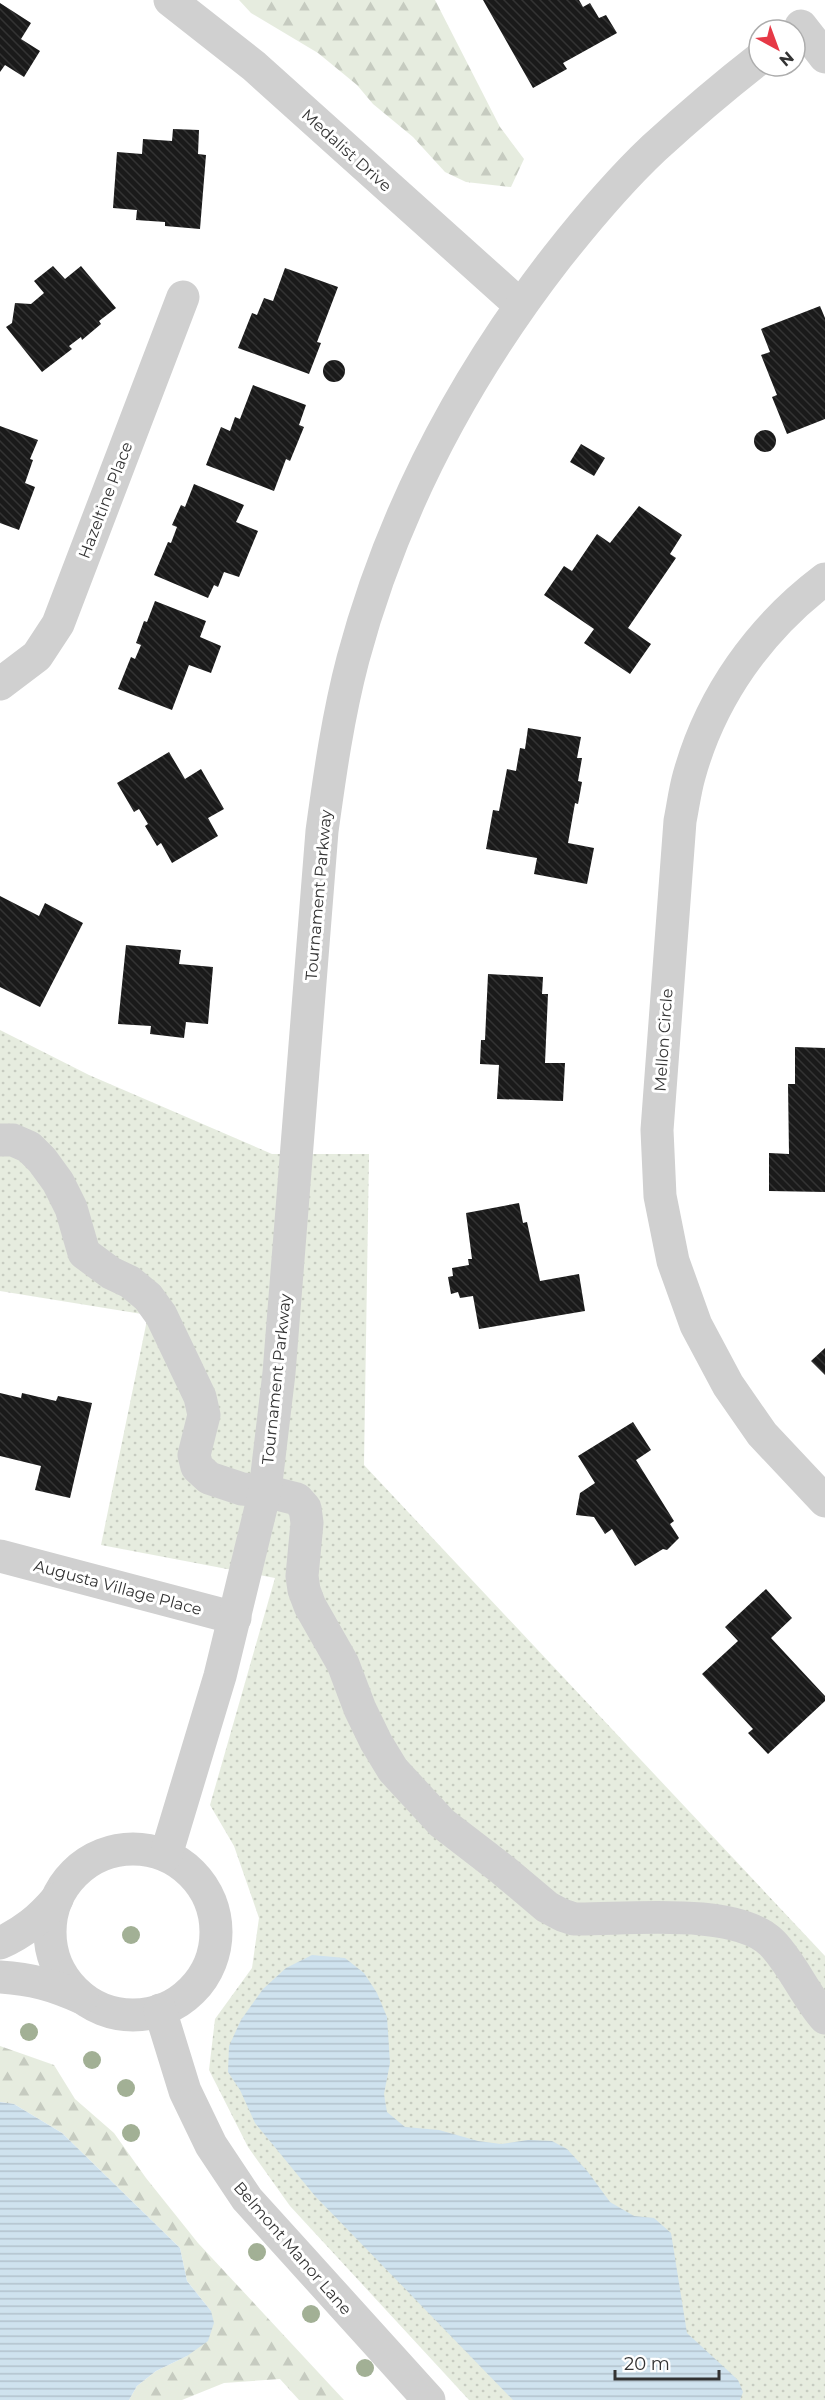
<svg xmlns="http://www.w3.org/2000/svg" width="825" height="2400" font-family="Montserrat,sans-serif">
<defs>
<pattern id="grass-dots" width="8" height="8" patternUnits="userSpaceOnUse" patternTransform="scale(1.5)"><rect width="8" height="8" fill="#e6ecdf"/><path d="M2 2h.1M6 6h.1" fill="none" stroke="#c6cbc0" stroke-width="1.8" stroke-linecap="round"/></pattern>
<pattern id="forest-firs" width="22" height="20" patternUnits="userSpaceOnUse" patternTransform="scale(1.5)"><rect width="22" height="20" fill="#e6ecdf"/><path d="M5 1l3.5 6h-7zM16 11l3.5 6h-7z" fill="#c6cbc0"/></pattern>
<pattern id="water-rules" width="6" height="5" patternUnits="userSpaceOnUse" patternTransform="scale(1.5)"><rect width="6" height="5" fill="#cfe2ee"/><path d="M0 2.5h6" fill="none" stroke="#b2c2cd"/></pattern>
<pattern id="building-back-hatch" width="6" height="6" patternUnits="userSpaceOnUse" patternTransform="scale(1.5)"><rect width="6" height="6" fill="#1a1a1a"/><path d="M-1 5l2 2M0 0l6 6M5-1l2 2" fill="none" stroke="#333"/></pattern>
</defs>
<rect width="100%" height="100%" fill="#fff"/>
<polygon fill="url(#grass-dots)" points="0,1030 89,1075 272,1154 369,1154 364,1465 825,1956 825,2400 469,2400 290,2206 248,2147 209,2070 215,2019 252,1968 259,1918 234,1846 210,1805 275,1578 101,1545 148,1315 0,1291"/>
<g fill="url(#forest-firs)">
<polygon points="239,0 435,0 500,127 524,159 511,187 466,182 445,172 413,137 373,104 357,85 318,53 251,13"/>
<polygon points="0,2046 54,2065 75,2099 114,2133 146,2178 198,2243 344,2400 299,2400 280,2379 224,2383 182,2400 129,2400 137,2386 156,2371 187,2356 211,2311 187,2281 180,2248 62,2133 14,2104 0,2102"/>
</g>
<g fill="url(#water-rules)">
<polygon points="312,1955 345,1958 364,1973 377,1993 387,2017 390,2063 384,2094 387,2112 405,2127 439,2130 478,2141 501,2144 528,2140 552,2141 567,2149 588,2172 610,2202 634,2216 654,2218 671,2233 687,2333 738,2380 743,2392 740,2400 513,2400 315,2196 255,2123 240,2090 228,2072 229,2046 241,2020 263,1989 286,1968"/>
<polygon points="0,2102 14,2104 62,2133 180,2248 187,2281 211,2311 214,2323 208,2341 187,2356 156,2371 137,2386 129,2400 0,2400"/>
</g>
<g fill="url(#building-back-hatch)">
<polygon points="483,0 579,0 583,7 590,3 599,18 606,15 617,33 563,63 567,69 533,88"/>
<polygon points="0,3 31,23 21,39 40,51 24,77 5,65 0,72"/>
<polygon points="173,129 199,130 198,154 206,155 200,229 165,226 165,222 136,220 137,210 113,208 117,152 142,154 143,139 172,141"/>
<polygon points="53,266 65,279 81,266 116,308 99,321 101,324 82,340 81,337 69,346 72,349 42,372 6,327 12,323 15,303 31,304 44,293 34,281"/>
<polygon points="285,268 338,287 317,342 321,343 309,374 238,348 252,313 257,315 264,298 273,301"/>
<polygon points="820,306 825,318 825,419 787,434 772,397 777,395 761,355 770,352 761,329"/>
<circle cx="334" cy="371" r="11"/>
<polygon points="253,385 306,405 299,425 304,427 290,461 286,459 274,491 206,465 221,427 230,431 235,417 240,419"/>
<polygon points="0,426 38,440 30,459 33,460 25,483 35,487 19,530 0,523"/>
<circle cx="765" cy="441" r="11"/>
<polygon points="581,444 605,458 594,476 570,462"/>
<polygon points="194,484 244,505 236,522 258,531 239,577 224,572 218,587 214,585 208,598 154,575 168,542 171,543 177,527 172,525 181,505 185,507"/>
<polygon points="639,506 682,535 670,554 676,558 628,628 651,644 630,674 584,643 594,629 544,595 564,566 572,571 597,534 610,543"/>
<polygon points="155,601 206,621 200,637 221,646 211,673 189,665 172,710 118,689 131,657 135,659 141,645 136,643 144,621 147,622"/>
<polygon points="528,728 581,737 577,758 582,758 578,781 582,782 578,804 575,803 568,843 594,848 587,884 534,874 537,858 486,849 493,810 499,811 507,769 516,771 520,748 525,749"/>
<polygon points="169,752 185,779 201,769 224,809 208,818 218,836 172,863 161,843 157,846 145,826 148,824 139,809 134,812 117,783"/>
<polygon points="0,896 39,916 45,903 83,923 40,1007 0,987"/>
<polygon points="126,945 181,950 179,964 213,967 208,1024 186,1022 184,1038 150,1034 151,1026 118,1024"/>
<polygon points="488,974 543,977 542,994 548,994 545,1063 565,1063 563,1101 497,1099 499,1065 480,1064 481,1040 485,1040"/>
<polygon points="795,1047 825,1048 825,1192 769,1191 769,1153 789,1154 788,1084 795,1084"/>
<polygon points="519,1203 523,1223 527,1222 540,1281 579,1274 585,1311 479,1329 473,1296 460,1298 458,1292 451,1294 448,1277 453,1276 452,1268 469,1265 468,1259 472,1259 466,1213"/>
<polygon points="825,1348 825,1375 811,1361"/>
<polygon points="0,1393 21,1398 22,1393 56,1401 58,1396 92,1403 70,1498 35,1490 41,1466 0,1456"/>
<polygon points="633,1422 651,1450 636,1460 674,1521 670,1524 679,1538 667,1550 663,1549 635,1566 612,1529 605,1534 594,1517 576,1515 580,1493 595,1483 578,1456"/>
<polygon points="766,1589 792,1618 771,1638 825,1696 825,1701 768,1754 748,1733 753,1729 702,1674 738,1641 725,1627"/>
</g>
<g fill="none" stroke-linecap="round" stroke-linejoin="round">
<g stroke="#d0d0d0" stroke-width="33">
<polyline points="170,0 254,66 520,305"/>
<polyline points="801,26 825,57"/>
<path d="M825 579C760 628 711 696 689 776 685 790 683 806 680 821L657 1130 660 1196 673 1261 696 1325 728 1385 762 1434 825 1501"/>
<polyline points="0,684 37,656 58,624 183,297"/>
<path d="M0 1140H13L29 1147 42 1160 58 1182 71 1208 84 1253 111 1273 130 1282 148 1297 161 1315 200 1397 204 1415 194 1455 197 1467 209 1478 242 1489 265 1491 297 1499 305 1508 307 1523 302 1576 304 1590 310 1606 343 1664 360 1709 376 1742 393 1770 442 1823 503 1870 547 1907 562 1915 574 1919C624 1920 735 1906 772 1943 793 1965 805 1995 825 2018"/>
<polyline points="0,1556 235,1618"/>
<circle cx="133" cy="1932" r="83"/>
<path d="M166 1855 220 1676 265 1491 279 1373 322 831C330 773 338 716 353 659 392 513 464 377 557 257 587 219 619 181 654 148 688 117 723 87 759 59"/>
<path d="M0 1943C24 1932 40 1919 57 1899"/>
<path d="M0 1977C32 1979 53 1985 82 1998"/>
<polyline points="160,2010 185,2091 211,2145 247,2199 429,2400"/>
</g>
</g>
<g fill="#a2b095">
<circle cx="131" cy="1935" r="9"/>
<circle cx="29" cy="2032" r="9"/>
<circle cx="92" cy="2060" r="9"/>
<circle cx="126" cy="2088" r="9"/>
<circle cx="131" cy="2133" r="9"/>
<circle cx="257" cy="2252" r="9"/>
<circle cx="311" cy="2314" r="9"/>
<circle cx="365" cy="2368" r="9"/>
</g>
<g text-anchor="middle" stroke-width="6" stroke-linejoin="round" paint-order="stroke">
<g font-size="16" fill="#333" stroke="#fff">
<text transform="translate(347 150) rotate(42)" y="6">Medalist Drive</text>
<text transform="translate(105 500) rotate(-69)" y="6">Hazeltine Place</text>
<text transform="translate(318 895) rotate(-85)" y="6">Tournament Parkway</text>
<text transform="translate(663 1040) rotate(-86)" y="6">Mellon Circle</text>
<text transform="translate(276 1379) rotate(-84)" y="6">Tournament Parkway</text>
<text transform="translate(118 1587) rotate(15)" y="6">Augusta Village Place</text>
<text transform="translate(293 2248) rotate(49)" y="6">Belmont Manor Lane</text>
</g>
</g>
<g transform="translate(777 48) rotate(139)"><circle r="28" fill="#ffffff" stroke="#adadad" stroke-width="1.5"/>
<path d="M0-4.5L10 22L0 15L-10 22Z" fill="#e63946"/>
<text y="-9" font-size="16" font-weight="bold" text-anchor="middle" fill="#333333">N</text>
</g>
<path d="M615 2370v9h104v-9" fill="none" stroke="#333333" stroke-width="3"/>
<text x="624" y="2370" font-size="18" fill="#333333" stroke="#ffffff" stroke-width="4.5" paint-order="stroke">20 m</text>
</svg>
